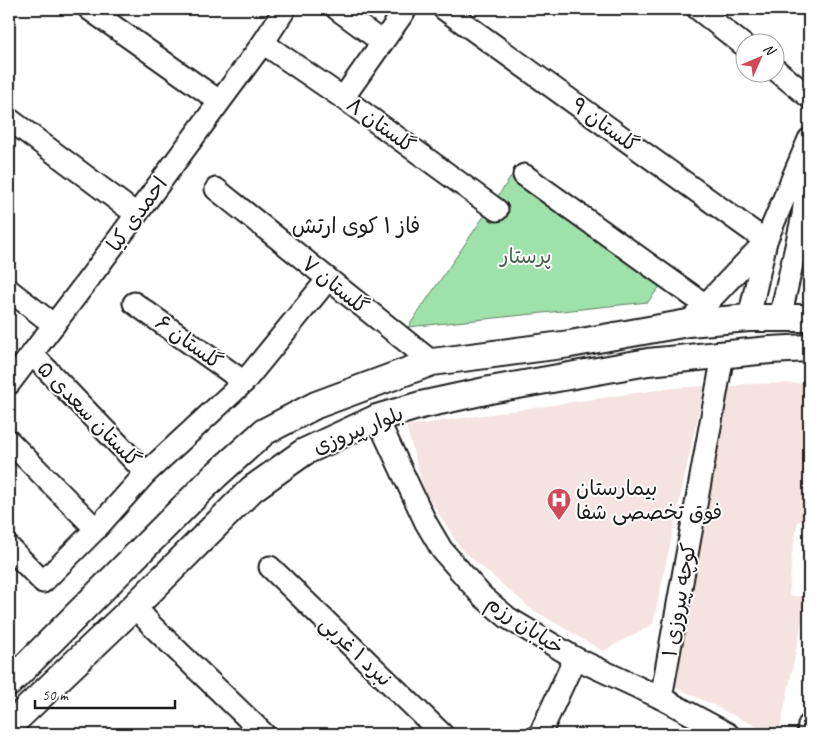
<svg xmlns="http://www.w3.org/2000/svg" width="818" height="743" font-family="Caveat,'Playpen Sans Arabic',sans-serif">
<rect width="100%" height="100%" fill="#fff"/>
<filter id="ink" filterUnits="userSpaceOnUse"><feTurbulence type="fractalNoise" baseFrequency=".02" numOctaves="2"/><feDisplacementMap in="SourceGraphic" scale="10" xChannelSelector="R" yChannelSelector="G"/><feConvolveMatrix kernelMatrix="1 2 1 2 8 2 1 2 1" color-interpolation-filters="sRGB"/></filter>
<g filter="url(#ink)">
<g fill="#f4e3e0">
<polygon points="809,383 809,523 798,521 792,554 789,596 807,596 781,725 770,733 676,687 703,528 723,389 743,384"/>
<polygon points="704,386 653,624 603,651 530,608 462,550 425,492 406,426 663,389"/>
</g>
<polygon fill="#9fe1ab" stroke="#5e7e64" points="513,174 661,285 648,302 408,327"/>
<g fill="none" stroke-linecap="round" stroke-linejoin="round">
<defs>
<g id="minor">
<polyline points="89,9 219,101"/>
<polyline points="337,9 382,42"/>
<polyline points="444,9 766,241 688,323"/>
<polyline points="698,9 746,47"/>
<polyline points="263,43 343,98 497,210"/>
<polyline points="776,70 809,97"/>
<polyline points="343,98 406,9"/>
<polyline points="9,119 136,214"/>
<polyline points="524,175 704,304"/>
<polyline points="216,189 432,362"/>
<polyline points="9,290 54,325"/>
<polyline points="134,303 244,382"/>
<polyline points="749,318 766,241 809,139"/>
<polyline points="780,318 803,215 809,161"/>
<polyline points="32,354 146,473"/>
<polyline points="9,384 94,272 263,43 285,9"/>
<polyline points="377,418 426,523 442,550 482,596 508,618 575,658 661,698 728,734"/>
<polyline points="9,441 96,529"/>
<polyline points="9,547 43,582 96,529 146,473 244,382 328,279"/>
<polyline points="270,567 442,734"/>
<polyline points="135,606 152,626 264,734"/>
<polyline points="661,698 723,355"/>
<polyline points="540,734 575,658"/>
<polyline points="808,734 809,725"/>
</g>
<g id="tertiary">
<polyline points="9,683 215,476 264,432 316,405 432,362 570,344 688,323 749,318 809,318"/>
<polyline points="9,726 135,606 252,489 304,452 377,418 421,405 490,390 648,362 770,350 809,348"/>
</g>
</defs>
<use href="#minor" stroke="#1c1c1c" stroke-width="25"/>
<use href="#tertiary" stroke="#1c1c1c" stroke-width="30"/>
<use href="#minor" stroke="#fff" stroke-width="21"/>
<use href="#tertiary" stroke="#fff" stroke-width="26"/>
</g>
</g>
<defs>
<symbol id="hospital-pin" viewBox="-11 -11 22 30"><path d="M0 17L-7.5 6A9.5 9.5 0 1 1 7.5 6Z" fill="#d1495b" stroke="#fff"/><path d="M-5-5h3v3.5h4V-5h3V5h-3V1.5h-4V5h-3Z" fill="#fff"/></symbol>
</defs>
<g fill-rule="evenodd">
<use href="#hospital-pin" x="545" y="486" width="28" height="38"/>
</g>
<g text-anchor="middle" stroke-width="4" stroke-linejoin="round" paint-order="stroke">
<g font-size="21" fill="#1c1c1c" stroke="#fff">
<text transform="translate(381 125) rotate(36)" y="7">گلستان ۸</text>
<text transform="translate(605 125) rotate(36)" y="7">گلستان ۹</text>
<text transform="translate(137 214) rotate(-54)" y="7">احمدی کیا</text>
<text transform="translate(335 285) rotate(39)" y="7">گلستان ۷</text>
<text transform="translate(189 342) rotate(36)" y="7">گلستان ۶</text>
<text transform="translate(89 414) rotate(46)" y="7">گلستان سعدی ۵</text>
<text transform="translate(358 430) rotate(-22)" y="7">بلوار پیروزی</text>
<text transform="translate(679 600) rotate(-80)" y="7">کوچه پیروزی ۱</text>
<text transform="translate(525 625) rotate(34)" y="7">خیابان رزم</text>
<text transform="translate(356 651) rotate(44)" y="7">نبرد ۱ غربی</text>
</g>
<g font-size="21" fill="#4a614e" stroke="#fff">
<text x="526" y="263">پرستار</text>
</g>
<g font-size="21" fill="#1c1c1c" stroke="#fff" text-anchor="start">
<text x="576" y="495">بیمارستان<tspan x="576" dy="24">فوق تخصصی شفا</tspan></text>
</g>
<g font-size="22" fill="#1c1c1c" stroke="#fff">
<text x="356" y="233">فاز ۱ کوی ارتش</text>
</g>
</g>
<rect width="818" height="743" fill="none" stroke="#fff" stroke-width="30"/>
<rect x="15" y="15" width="788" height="713" fill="none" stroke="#1c1c1c" stroke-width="2" filter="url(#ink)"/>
<g transform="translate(760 58) rotate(45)"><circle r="24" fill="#ffffff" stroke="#a4a4a4"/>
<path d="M0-4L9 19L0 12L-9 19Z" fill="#d1495b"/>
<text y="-8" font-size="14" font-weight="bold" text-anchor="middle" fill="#1c1c1c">N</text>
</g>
<path d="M35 700v8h140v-8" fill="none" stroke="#1c1c1c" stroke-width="2.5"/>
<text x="42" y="700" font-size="15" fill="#1c1c1c" stroke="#ffffff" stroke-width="4" paint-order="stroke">50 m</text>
</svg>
